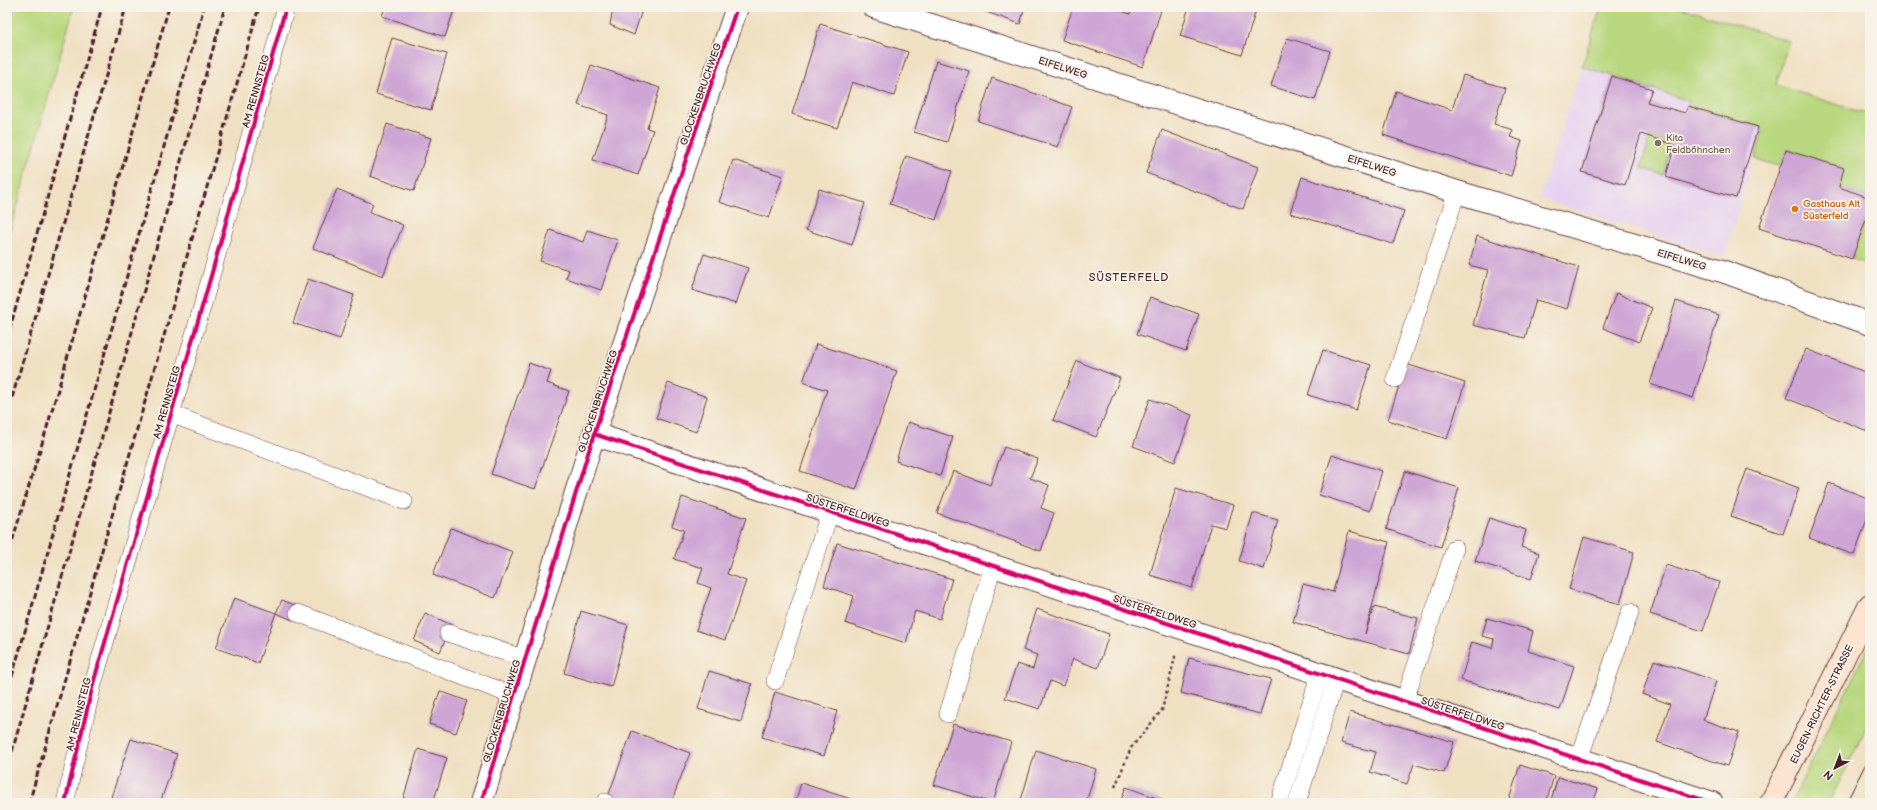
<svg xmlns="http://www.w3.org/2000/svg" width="1877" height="810" font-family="'Balsamiq Sans',sans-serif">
<rect width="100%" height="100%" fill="#f7f3e8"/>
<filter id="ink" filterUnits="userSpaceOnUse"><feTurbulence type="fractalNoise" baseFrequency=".025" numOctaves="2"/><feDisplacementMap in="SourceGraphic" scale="8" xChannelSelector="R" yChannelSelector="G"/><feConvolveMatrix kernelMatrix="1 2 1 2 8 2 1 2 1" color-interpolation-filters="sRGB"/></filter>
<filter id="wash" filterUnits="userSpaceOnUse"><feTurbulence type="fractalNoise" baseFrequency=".012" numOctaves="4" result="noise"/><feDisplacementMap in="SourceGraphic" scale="16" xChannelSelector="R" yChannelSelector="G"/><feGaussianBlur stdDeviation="0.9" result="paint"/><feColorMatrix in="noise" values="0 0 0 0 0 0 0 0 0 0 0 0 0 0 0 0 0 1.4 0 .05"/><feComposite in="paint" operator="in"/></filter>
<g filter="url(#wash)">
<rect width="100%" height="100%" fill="#f0e0c2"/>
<polygon fill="#e6d2f0" points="1601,7 1679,7 1789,41 1724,257 1539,198"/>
<g fill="#b8d77e" stroke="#817b54">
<polygon points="7,7 74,7 7,242"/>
<polygon points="1601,7 1679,7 1789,41 1776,85 1870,115 1870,198 1839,187 1843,168 1787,150 1781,167 1755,159 1763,128 1688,106 1689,101 1582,66"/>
<polygon points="1650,137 1672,144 1663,175 1641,168"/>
<polygon points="1870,208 1870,265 1852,259"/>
<polygon points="1870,643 1870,720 1829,803 1791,803"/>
</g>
<g id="blocks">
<g fill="#cea6d5">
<polygon points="385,7 455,7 445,37 382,16"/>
<polygon points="613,7 643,7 634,35 610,25"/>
<polygon points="972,7 1025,7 1020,24"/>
<polygon points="1073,7 1110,7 1130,14 1132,7 1162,7 1143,67 1062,40"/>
<polygon points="1189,7 1257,7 1242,55 1180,36"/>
<polygon points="820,24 908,52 894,96 852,82 837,128 792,114"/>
<polygon points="392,38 447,54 431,110 376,94"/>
<polygon points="1287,38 1330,51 1315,100 1271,86"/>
<polygon points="936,61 969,71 947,142 914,132"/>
<polygon points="591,65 660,88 647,128 653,130 638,175 593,160 608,115 578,105"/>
<polygon points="1463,75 1505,88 1494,124 1513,130 1510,137 1522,141 1511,176 1383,135 1396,91 1452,110"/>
<polygon points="1612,76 1652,89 1647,102 1685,113 1688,106 1758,127 1736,198 1666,177 1675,145 1641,134 1625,185 1582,172"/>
<polygon points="992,78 1072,107 1058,147 978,121"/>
<polygon points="387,124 431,138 414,191 370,176"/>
<polygon points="1162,130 1258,167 1243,209 1146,173"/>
<polygon points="1786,150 1844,168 1839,187 1870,198 1870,208 1852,259 1759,228"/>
<polygon points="906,156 952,171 936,220 890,204"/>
<polygon points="733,160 783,176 769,218 719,202"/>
<polygon points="1302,177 1404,211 1393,244 1290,213"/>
<polygon points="337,189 373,204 370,212 403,225 383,276 313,248"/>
<polygon points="819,189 865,203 852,245 806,230"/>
<polygon points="550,230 583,242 587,230 618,240 601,290 566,278 569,270 540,261"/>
<polygon points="1477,236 1579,267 1567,309 1536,300 1525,338 1473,325 1488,270 1469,265"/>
<polygon points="704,254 748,268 736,304 692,290"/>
<polygon points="308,279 354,295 340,339 293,323"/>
<polygon points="1616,293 1652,308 1639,342 1603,328"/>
<polygon points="1150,297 1199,314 1186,351 1137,334"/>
<polygon points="1676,301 1719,315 1693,398 1650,384"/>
<polygon points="816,344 897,371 856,490 800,471 827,390 803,382"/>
<polygon points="1806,349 1870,374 1870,432 1786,398"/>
<polygon points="1323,350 1371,365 1356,410 1308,395"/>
<polygon points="1077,361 1120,378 1096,437 1053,420"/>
<polygon points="529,363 551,371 547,383 569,391 535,489 491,474"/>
<polygon points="1406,364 1465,383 1447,439 1388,420"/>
<polygon points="668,383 707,397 696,432 656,418"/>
<polygon points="1150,399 1192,415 1175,462 1133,446"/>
<polygon points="908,422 953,437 940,476 896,461"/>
<polygon points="1004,447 1038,459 1030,478 1049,485 1041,508 1054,513 1041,551 937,513 953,471 990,485"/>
<polygon points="1332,455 1382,471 1370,511 1319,495"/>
<polygon points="1747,469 1799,488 1783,534 1731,516"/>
<polygon points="1405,471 1459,488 1441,547 1386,529"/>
<polygon points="1829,483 1870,499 1870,511 1854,555 1809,538"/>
<polygon points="1176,488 1233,505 1226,528 1211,524 1192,588 1150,575"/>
<polygon points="682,497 746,518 727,574 746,581 725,640 696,630 711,588 698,583 703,568 674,559 684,530 672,526"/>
<polygon points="1253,513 1278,520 1264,569 1239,561"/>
<polygon points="1489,518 1526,530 1521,547 1539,553 1531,579 1475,561"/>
<polygon points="451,528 513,552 495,598 433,575"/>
<polygon points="1349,531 1389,542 1365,634 1374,607 1418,618 1409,654 1293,622 1303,584 1333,592"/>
<polygon points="1584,537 1634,552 1620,604 1569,589"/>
<polygon points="837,543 952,579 940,619 915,611 906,643 845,623 854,596 824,586"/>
<polygon points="1666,565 1719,582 1703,631 1650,614"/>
<polygon points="234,598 276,613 258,663 216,648"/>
<polygon points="282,600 300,607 295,621 276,613"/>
<polygon points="1037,609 1109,634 1098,668 1073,659 1063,686 1050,681 1040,709 1005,698 1017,664 1033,669 1037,655 1023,650"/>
<polygon points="581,611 628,625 611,687 564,673"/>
<polygon points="425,613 452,625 440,652 414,641"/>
<polygon points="1487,618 1533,631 1528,651 1574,666 1560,710 1461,680 1472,642 1492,648 1494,639 1482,636"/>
<polygon points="1189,658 1271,679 1260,714 1181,693"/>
<polygon points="1654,660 1716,681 1703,720 1739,732 1727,766 1657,742 1670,704 1642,694"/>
<polygon points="709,671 752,684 741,722 698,709"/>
<polygon points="440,691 467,701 456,733 429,724"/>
<polygon points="775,692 837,711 824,756 762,737"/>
<polygon points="1350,712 1454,742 1444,773 1414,764 1407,784 1370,772 1376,752 1341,743"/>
<polygon points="953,724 1011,742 993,803 934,785"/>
<polygon points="632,731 690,753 671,803 606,802"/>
<polygon points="131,739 177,754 160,803 128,803 111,797"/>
<polygon points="418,749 447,758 433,803 402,803"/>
<polygon points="1036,750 1096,769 1086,803 1031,803 1021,800"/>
<polygon points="1520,765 1554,776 1546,803 1508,803"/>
<polygon points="1558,777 1598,789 1593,803 1550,803"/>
<polygon points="801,783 854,800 853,803 795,803"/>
<polygon points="1126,787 1171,803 1120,803"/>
</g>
</g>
</g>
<g filter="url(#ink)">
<use href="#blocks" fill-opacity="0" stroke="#633c42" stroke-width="1"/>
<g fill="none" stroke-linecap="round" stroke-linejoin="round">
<defs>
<g id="lane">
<polyline points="1395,379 1457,192"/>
<polyline points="171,414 404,501"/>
<polyline points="298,613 514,696"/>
<polyline points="448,633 525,659"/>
<polyline points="775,681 830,512"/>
<polyline points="1404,702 1455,548"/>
<polyline points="948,714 993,566"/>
<polyline points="1579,759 1630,612"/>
<polyline points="65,803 93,684 211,276 286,7"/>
<polyline points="604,803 605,802"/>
<polyline points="1279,803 1320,674"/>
<polyline points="1297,803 1336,679"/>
</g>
<g id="street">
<polyline points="874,7 1457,192 1722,271 1870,324"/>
<polyline points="594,434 1712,803"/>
<polyline points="481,803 594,434 737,7"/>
</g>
<polyline id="secondary" points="1771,803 1870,605"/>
</defs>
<use href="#lane" stroke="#633c42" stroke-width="18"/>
<use href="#street" stroke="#633c42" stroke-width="24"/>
<use href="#secondary" stroke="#633c42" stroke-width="24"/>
<polyline stroke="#633c42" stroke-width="2.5" stroke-dasharray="3 3" stroke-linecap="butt" points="1115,787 1131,748 1162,710 1176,653"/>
<use href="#lane" stroke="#fff" stroke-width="17"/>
<use href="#street" stroke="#fff" stroke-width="22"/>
<use href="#secondary" stroke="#fde4d1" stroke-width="22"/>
<g stroke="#4a1f2b" stroke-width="1">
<polyline points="1846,803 1870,755"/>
<polyline points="1864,803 1870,791"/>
</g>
<g stroke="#4a1f2b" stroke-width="3" stroke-dasharray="6 3" stroke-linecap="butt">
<polyline points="7,338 102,7"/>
<polyline points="7,415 126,7"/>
<polyline points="7,558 48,424 169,7"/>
<polyline points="7,694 204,7"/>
<polyline points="7,769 225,7"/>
<polyline points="29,803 259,7"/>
</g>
<defs>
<g id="cycleway">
<polyline points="594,434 1712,803"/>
<polyline points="65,803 93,684 211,276 286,7"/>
<polyline points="481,803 594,434 737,7"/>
</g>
</defs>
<use href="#cycleway" stroke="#f7f3e8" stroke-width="6"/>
<use href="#cycleway" stroke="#d6006c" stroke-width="4"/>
</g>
</g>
<circle fill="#8d6e63" stroke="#f7f3e8" stroke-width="1.5" cx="1658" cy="143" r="4"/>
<circle fill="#e8710a" stroke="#f7f3e8" stroke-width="1.5" cx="1795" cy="209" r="4"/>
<g text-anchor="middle" stroke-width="3.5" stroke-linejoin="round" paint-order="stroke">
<g font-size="10" fill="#4a1f2b" stroke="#f7f3e8">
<text transform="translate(1063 67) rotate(18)" y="4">EIFELWEG</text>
<text transform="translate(255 91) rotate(-74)" y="4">AM RENNSTEIG</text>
<text transform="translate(700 94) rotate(-71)" y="4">GLOCKENBRUCHWEG</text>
<text transform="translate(1372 165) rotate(18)" y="4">EIFELWEG</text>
<text transform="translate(1682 259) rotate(17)" y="4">EIFELWEG</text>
<text transform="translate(597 401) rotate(-72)" y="4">GLOCKENBRUCHWEG</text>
<text transform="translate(166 402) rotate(-74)" y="4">AM RENNSTEIG</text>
<text transform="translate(848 510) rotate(18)" y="4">SÜSTERFELDWEG</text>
<text transform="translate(1155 611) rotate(18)" y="4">SÜSTERFELDWEG</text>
<text transform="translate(1821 704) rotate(-64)" y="4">EUGEN-RICHTER-STRASSE</text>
<text transform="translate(501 711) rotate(-73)" y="4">GLOCKENBRUCHWEG</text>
<text transform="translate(1463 713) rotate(18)" y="4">SÜSTERFELDWEG</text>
<text transform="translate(78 714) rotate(-76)" y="4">AM RENNSTEIG</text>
</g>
<g font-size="10" fill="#785e54" stroke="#f7f3e8" text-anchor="start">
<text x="1666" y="141">Kita<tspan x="1666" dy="12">Feldböhnchen</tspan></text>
</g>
<g font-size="10" fill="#c56008" stroke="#f7f3e8" text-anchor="start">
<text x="1803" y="207">Gasthaus Alt<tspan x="1803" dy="12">Süsterfeld</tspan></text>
</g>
<g font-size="11" letter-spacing="1" fill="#4a1f2b" stroke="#f7f3e8">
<text x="1129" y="281">SÜSTERFELD</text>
</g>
</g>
<rect width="1877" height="810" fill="none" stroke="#f7f3e8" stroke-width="24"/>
<g transform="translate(1835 768) rotate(222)" stroke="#f7f3e8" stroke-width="3" paint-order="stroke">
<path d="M0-3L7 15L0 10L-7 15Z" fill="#4a1f2b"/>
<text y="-6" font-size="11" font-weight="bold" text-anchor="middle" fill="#4a1f2b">N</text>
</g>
</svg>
